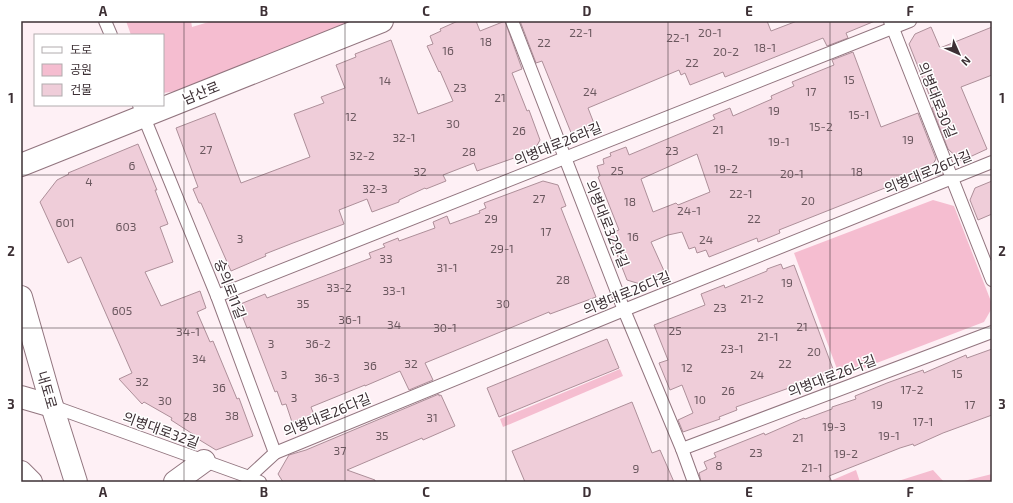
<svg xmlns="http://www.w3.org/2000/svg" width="1013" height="503" font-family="'Exo 2','Noto Sans KR',sans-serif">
<rect width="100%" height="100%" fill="#fef0f5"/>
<g fill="#f5bdd0">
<polygon points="126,21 191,21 192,27 212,21 352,21 177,91 163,93 163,35 131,35"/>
<polygon points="933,200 954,206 992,304 992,308 984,322 840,377 794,253"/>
<polygon points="620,369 623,376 503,427 500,419"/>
<polygon points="856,470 860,482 828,482"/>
<polygon points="933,470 944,482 895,482"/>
<polygon points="992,474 992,482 960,482"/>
</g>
<g fill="#efcdd9" stroke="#ad8f99" fill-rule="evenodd">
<polygon points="458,21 476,21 480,31 505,21 522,69 512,73 527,111 529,110 540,140 534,151 477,171 474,163 443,175 446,181 426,189 425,188 399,200 399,202 372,212 367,199 339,210 344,224 293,243 265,254 266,256 231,271 201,203 199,203 193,189 198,187 176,128 215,113 241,183 310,157 294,114 324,103 321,97 345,88 336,65 356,57 355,54 391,40 418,114 453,101 440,71 439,72 427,46 433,44 430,36 441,31 440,29"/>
<polygon points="520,21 767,21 771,31 797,21 875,21 846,33 848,38 827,46 823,38 725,77 723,72 690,85 685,73 681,75 679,70 588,108 595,126 572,135 542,61 536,63"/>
<polygon points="931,27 940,48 992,27 992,75 961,87 987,149 961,161 948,149 932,108 934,107 909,44 915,34"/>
<path d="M853 52 881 127 918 113 936 159 926 176 901 186 900 182 779 230 780 233 758 242 757 238 709 257 706 250 697 253 695 247 689 249 682 232 668 235 651 242 665 273 640 284 627 280 609 234 619 230 598 177 600 176 597 166 604 164 603 159 611 156 610 153 626 147 629 155 715 119 713 115 730 108 733 116 772 99 771 96 794 86 792 82 834 65 832 60ZM697 154 710 192 678 205 676 203 653 212 641 179Z"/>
<polygon points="138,144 157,190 155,190 168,224 160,227 173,262 145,272 161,306 200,291 206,308 197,312 210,342 213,341 237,399 239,398 253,436 216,450 198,439 199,438 171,420 172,418 144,402 142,404 119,379 132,373 81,257 68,263 40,202 57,180 69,174 68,173"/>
<polygon points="543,181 558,185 566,206 561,208 596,297 550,314 549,312 425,363 433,380 409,390 400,371 365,386 365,385 311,407 314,415 292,422 286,404 282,405 277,391 275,392 250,327 247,328 238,305 265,294 267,298 371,258 369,253 385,247 383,244 398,238 399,241 435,228 433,222 447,216 450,224 480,213 479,211 486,208 484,203"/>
<polygon points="992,181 992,214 978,220 970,200 975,188"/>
<polygon points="781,264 783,269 794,265 833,369 827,371 828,374 736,407 737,410 719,417 720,419 683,432 678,420 693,413 682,385 670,390 659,363 668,360 654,325 705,305 701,294 724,285 725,288 767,271 767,269"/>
<polygon points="607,339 619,368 499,417 487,388"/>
<polygon points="992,349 992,415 943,433 914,446 913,444 900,448 829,476 832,482 701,482 699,473 707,469 704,462 716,457 714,453 764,433 765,435 804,418 805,419 832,409 832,407 856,399 855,396 887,383 923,370 924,373 966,355 967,358"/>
<polygon points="439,394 439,396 441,395 455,426 423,440 422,438 347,470 375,480 375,482 283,482 278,474 286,460 289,455 306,450"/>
<polygon points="632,402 652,453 660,450 674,482 525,482 512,451"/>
</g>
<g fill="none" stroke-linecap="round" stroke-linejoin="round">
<defs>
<g id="service">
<polyline points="105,21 111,35"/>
<polyline points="512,21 624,310 682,449 694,482"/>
<polyline points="890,21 992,280"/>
<polyline points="139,105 217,296 275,453 249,477"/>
<polyline points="217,296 910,21"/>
<polyline points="52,406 249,477 260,482"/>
<polyline points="682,449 992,332"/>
<polyline points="275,453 624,310 992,162"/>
</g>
<polyline id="minor" points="21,165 382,21"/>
<polyline id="tertiary" points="21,397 52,406"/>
<g id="primary">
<polyline points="21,297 52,406 76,482"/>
<polyline points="21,472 31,482"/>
<polyline points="175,482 204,461"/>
</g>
</defs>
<use href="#service" stroke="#92757f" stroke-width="14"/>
<use href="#minor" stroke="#92757f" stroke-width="24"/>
<use href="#tertiary" stroke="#92757f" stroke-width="24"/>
<use href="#primary" stroke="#92757f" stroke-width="24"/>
<use href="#service" stroke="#fff" stroke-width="12"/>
<use href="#minor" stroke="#fff" stroke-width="22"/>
<use href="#tertiary" stroke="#fff" stroke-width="22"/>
<use href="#primary" stroke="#fff" stroke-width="22"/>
</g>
<path fill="none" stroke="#3d3035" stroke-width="1" stroke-opacity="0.55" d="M184 21V482M345 21V482M506 21V482M668 21V482M830 21V482M21 175H992M21 328H992"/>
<g text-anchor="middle" stroke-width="3" stroke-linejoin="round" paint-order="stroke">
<g font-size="12" fill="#6a575e">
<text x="581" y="37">22-1</text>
<text x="710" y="37">20-1</text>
<text x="678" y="42">22-1</text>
<text x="486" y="46">18</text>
<text x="544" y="47">22</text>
<text x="765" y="52">18-1</text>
<text x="448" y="55">16</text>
<text x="726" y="56">20-2</text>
<text x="692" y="67">22</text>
<text x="849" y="84">15</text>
<text x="385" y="85">14</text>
<text x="460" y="92">23</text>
<text x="590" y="96">24</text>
<text x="811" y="96">17</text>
<text x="500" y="102">21</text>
<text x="774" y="115">19</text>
<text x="859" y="119">15-1</text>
<text x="351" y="121">12</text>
<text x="453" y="128">30</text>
<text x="821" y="131">15-2</text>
<text x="718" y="134">21</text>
<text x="519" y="135">26</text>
<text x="404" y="142">32-1</text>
<text x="908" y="144">19</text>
<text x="779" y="146">19-1</text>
<text x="206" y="154">27</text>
<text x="672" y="155">23</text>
<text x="469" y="156">28</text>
<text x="362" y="160">32-2</text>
<text x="132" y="170">6</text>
<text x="726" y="173">19-2</text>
<text x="617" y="175">25</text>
<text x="420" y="176">32</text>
<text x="857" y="176">18</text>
<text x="792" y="178">20-1</text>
<text x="89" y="186">4</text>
<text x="375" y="193">32-3</text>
<text x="741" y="198">22-1</text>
<text x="539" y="203">27</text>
<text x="808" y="205">20</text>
<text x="630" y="206">18</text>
<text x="689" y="215">24-1</text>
<text x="491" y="223">29</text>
<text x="754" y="223">22</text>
<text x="65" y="227">601</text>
<text x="126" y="231">603</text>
<text x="546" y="236">17</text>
<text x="633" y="241">16</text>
<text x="240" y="243">3</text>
<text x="706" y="244">24</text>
<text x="502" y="253">29-1</text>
<text x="386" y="263">33</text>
<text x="447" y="272">31-1</text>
<text x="563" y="284">28</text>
<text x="787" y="287">19</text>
<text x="339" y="292">33-2</text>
<text x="394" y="295">33-1</text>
<text x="752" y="303">21-2</text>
<text x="303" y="308">35</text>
<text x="503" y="308">30</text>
<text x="720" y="312">23</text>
<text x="122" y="315">605</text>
<text x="350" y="324">36-1</text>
<text x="394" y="329">34</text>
<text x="802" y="331">21</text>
<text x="445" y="332">30-1</text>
<text x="675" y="335">25</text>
<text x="188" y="336">34-1</text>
<text x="768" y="341">21-1</text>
<text x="271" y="348">3</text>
<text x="318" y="348">36-2</text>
<text x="732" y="353">23-1</text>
<text x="814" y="356">20</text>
<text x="199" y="363">34</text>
<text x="411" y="368">32</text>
<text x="785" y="368">22</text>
<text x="370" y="370">36</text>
<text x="687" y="372">12</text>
<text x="957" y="378">15</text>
<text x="284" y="379">3</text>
<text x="757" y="379">24</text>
<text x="327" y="382">36-3</text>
<text x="142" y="386">32</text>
<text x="219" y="392">36</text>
<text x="912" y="394">17-2</text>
<text x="728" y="395">26</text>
<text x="294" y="402">3</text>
<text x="700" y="404">10</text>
<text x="165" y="405">30</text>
<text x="877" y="409">19</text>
<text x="970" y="409">17</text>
<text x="232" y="420">38</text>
<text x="190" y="421">28</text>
<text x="432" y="422">31</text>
<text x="923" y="426">17-1</text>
<text x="834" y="431">19-3</text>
<text x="382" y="440">35</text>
<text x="889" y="440">19-1</text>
<text x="798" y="442">21</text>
<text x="340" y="455">37</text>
<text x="756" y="457">23</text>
<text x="846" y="458">19-2</text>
<text x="719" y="470">8</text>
<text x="812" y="472">21-1</text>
<text x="636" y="473">9</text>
</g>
<g font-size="14" fill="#3d3035" stroke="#fff">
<text transform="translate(201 93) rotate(-22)" y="5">남산로</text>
<text transform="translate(937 100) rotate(68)" y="5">의병대로30길</text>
<text transform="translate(558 144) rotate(-22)" y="5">의병대로26라길</text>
<text transform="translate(928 172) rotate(-22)" y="5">의병대로26다길</text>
<text transform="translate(607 224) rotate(68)" y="5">의병대로32안길</text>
<text transform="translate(230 289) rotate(69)" y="5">숭의로11길</text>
<text transform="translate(627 293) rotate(-22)" y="5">의병대로26다길</text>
<text transform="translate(832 376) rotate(-21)" y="5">의병대로26나길</text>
<text transform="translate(47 390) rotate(74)" y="5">내토로</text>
<text transform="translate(327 415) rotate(-22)" y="5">의병대로26다길</text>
<text transform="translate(161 430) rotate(20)" y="5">의병대로32길</text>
</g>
</g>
<rect width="1013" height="503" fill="none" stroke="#ffffff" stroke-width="44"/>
<rect x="34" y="34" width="130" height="72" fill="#ffffff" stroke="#b1acae"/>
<rect x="42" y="47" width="20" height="6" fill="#ffffff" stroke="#b1acae"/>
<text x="70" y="54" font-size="12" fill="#3d3035">도로</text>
<rect x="42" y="64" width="20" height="12" fill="#f5bdd0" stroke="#b1acae"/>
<text x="70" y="74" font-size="12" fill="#3d3035">공원</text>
<rect x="42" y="84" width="20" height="12" fill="#efcdd9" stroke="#b1acae"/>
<text x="70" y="94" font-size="12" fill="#3d3035">건물</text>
<g transform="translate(959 54) rotate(135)" stroke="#ffffff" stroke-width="3" paint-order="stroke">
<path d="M0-3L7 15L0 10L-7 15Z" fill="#3d3035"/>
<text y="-6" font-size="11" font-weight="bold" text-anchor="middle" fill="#3d3035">N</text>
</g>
<rect x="22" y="22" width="969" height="459" fill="none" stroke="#3d3035" stroke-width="1.5"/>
<g font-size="13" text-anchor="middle" font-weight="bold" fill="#3d3035">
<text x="103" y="16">A</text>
<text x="264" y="16">B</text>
<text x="426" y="16">C</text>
<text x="587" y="16">D</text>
<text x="749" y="16">E</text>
<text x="910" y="16">F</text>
<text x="11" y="103">1</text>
<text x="1002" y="103">1</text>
<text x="11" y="256">2</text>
<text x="1002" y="256">2</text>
<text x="11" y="409">3</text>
<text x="1002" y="409">3</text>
<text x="103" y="497">A</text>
<text x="264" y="497">B</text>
<text x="426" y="497">C</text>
<text x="587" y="497">D</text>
<text x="749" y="497">E</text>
<text x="910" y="497">F</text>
</g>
</svg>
